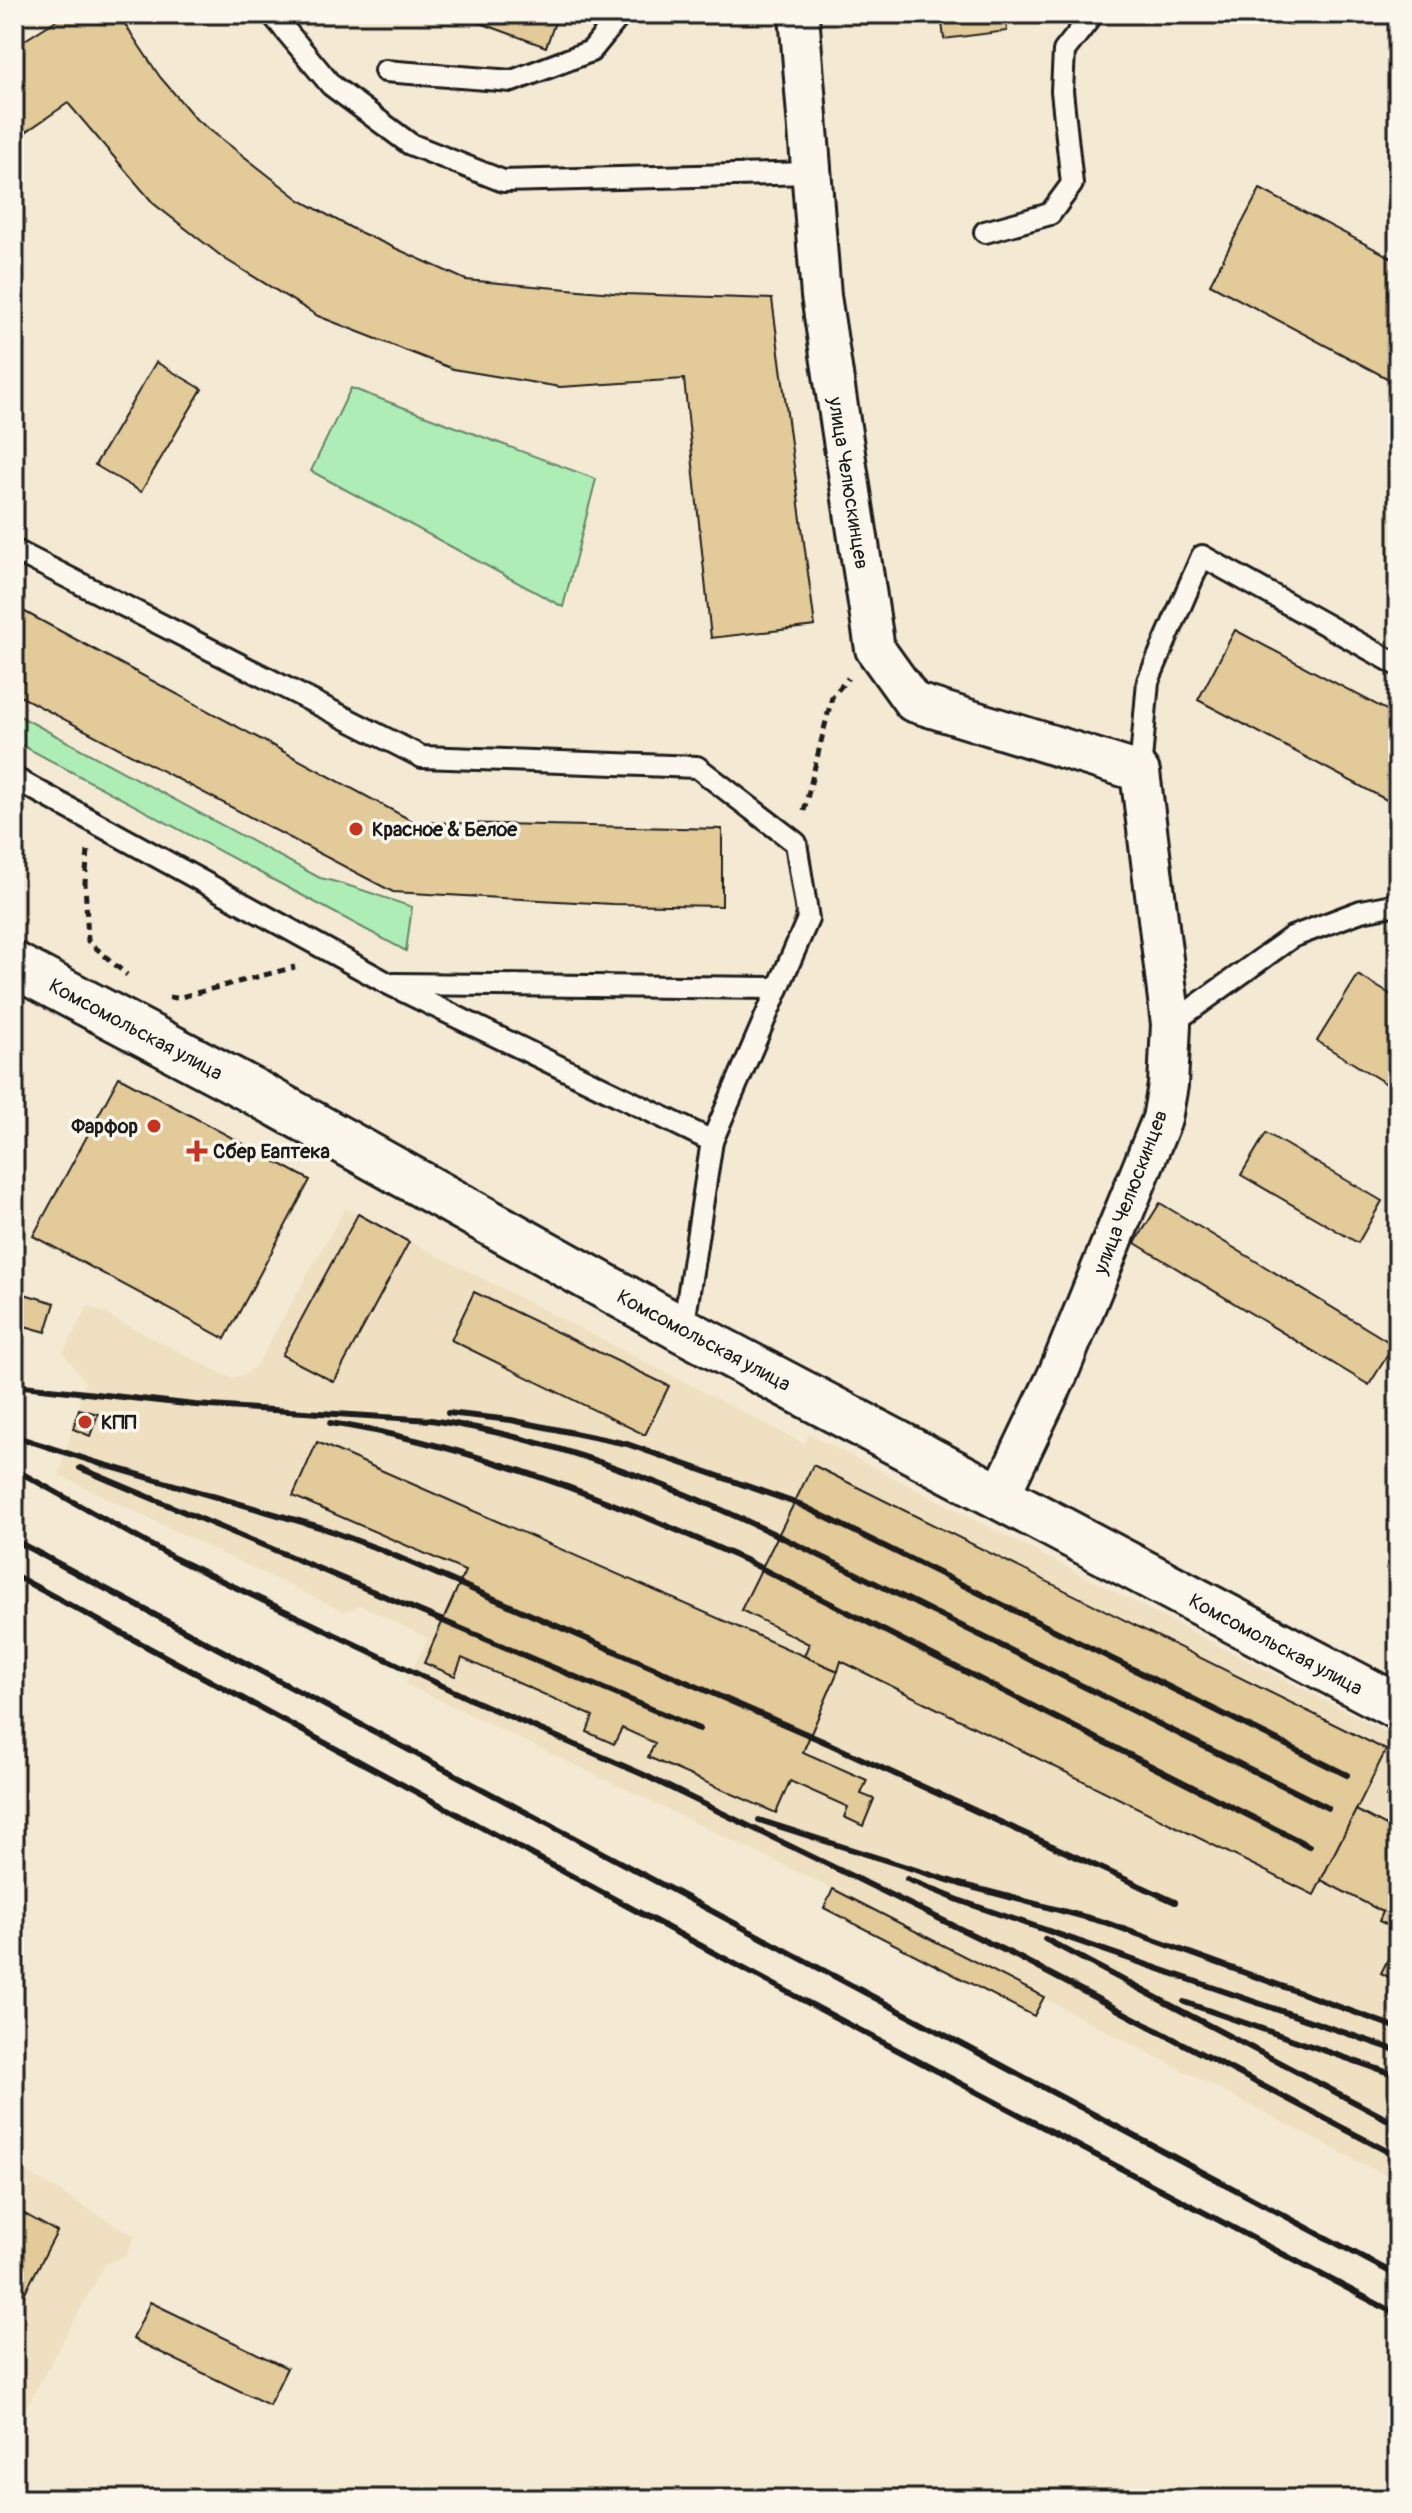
<svg xmlns="http://www.w3.org/2000/svg" width="1412" height="2513" font-family="Pangolin,sans-serif">
<rect width="100%" height="100%" fill="#f4ead3"/>
<filter id="ink" filterUnits="userSpaceOnUse"><feTurbulence type="fractalNoise" baseFrequency=".0125" numOctaves="2"/><feDisplacementMap in="SourceGraphic" scale="16" xChannelSelector="R" yChannelSelector="G"/><feConvolveMatrix kernelMatrix="1 2 1 2 8 2 1 2 1" color-interpolation-filters="sRGB"/></filter>
<g filter="url(#ink)">
<g fill="#efe0c2">
<polygon points="345,1208 805,1444 809,1434 1398,1738 1398,2182 833,1889 406,1684 428,1638 360,1605 344,1612 59,1475 85,1382 63,1353 88,1305 231,1378 245,1375 257,1365"/>
<polygon points="14,2165 135,2236 125,2257 106,2263 14,2430"/>
</g>
<g fill="#aeeeb6" stroke="#658569" stroke-width="2">
<polygon points="351,388 596,479 563,607 311,471"/>
<path d="M14 713 320 878C352 885 381 897 412 907L406 951 14 741Z"/>
</g>
<g fill="#e2ca99" stroke="#1c1c1c" stroke-width="2">
<polygon points="66,14 118,14 160,77 196,119 300,200 355,230 466,280 625,294 772,299 815,626 711,638 684,379 560,387 453,369 318,316 225,259 154,204 68,103 14,140 14,47"/>
<polygon points="456,14 558,14 546,47"/>
<polygon points="941,14 1005,14 1007,31 944,39"/>
<polygon points="1260,189 1398,261 1398,384 1210,284"/>
<polygon points="156,362 202,389 141,492 95,465"/>
<polygon points="14,606 414,822 722,829 722,906 612,904 393,892 14,693"/>
<polygon points="1235,630 1398,716 1398,806 1198,700"/>
<polygon points="1358,975 1398,999 1398,1091 1317,1041"/>
<polygon points="119,1077 310,1180 225,1339 33,1236"/>
<polygon points="1266,1133 1382,1201 1358,1243 1241,1175"/>
<polygon points="1160,1203 1394,1345 1369,1385 1135,1243"/>
<polygon points="358,1214 409,1242 334,1382 282,1355"/>
<polygon points="14,1291 55,1303 46,1332 14,1323"/>
<polygon points="474,1292 669,1386 645,1435 451,1340"/>
<polygon points="79,1409 98,1414 90,1436 73,1429"/>
<polygon points="317,1442 838,1671 803,1752 867,1780 861,1794 874,1799 863,1826 844,1817 848,1807 790,1781 776,1813 648,1757 655,1743 622,1728 614,1744 587,1732 593,1716 462,1658 455,1676 424,1663 465,1571 293,1496"/>
<polygon points="813,1465 1386,1750 1314,1895 841,1661 838,1671 804,1656 809,1644 741,1610"/>
<polygon points="1398,1774 1398,1803 1386,1797"/>
<polygon points="1356,1810 1398,1832 1398,1930 1379,1921 1383,1912 1321,1880"/>
<polygon points="833,1889 1044,1997 1034,2016 824,1908"/>
<polygon points="1388,1959 1398,1964 1398,1982 1381,1973"/>
<polygon points="14,2208 57,2232 14,2313"/>
<polygon points="150,2302 287,2368 269,2405 133,2339"/>
</g>
<g fill="none" stroke-linecap="round" stroke-linejoin="round">
<defs>
<g id="lane">
<polyline points="272,14 331,85 410,144 503,181 811,173"/>
<polyline points="385,71 512,81 591,51 621,14"/>
<polyline points="985,232 1050,214 1072,184 1062,91 1064,51 1093,14"/>
<polyline points="14,550 422,757 697,767 796,843 808,919 712,1141 683,1330"/>
<polyline points="1140,772 1148,681 1202,556 1398,665"/>
<polyline points="14,778 389,984 712,1141"/>
<polyline points="394,984 778,988"/>
<polyline points="1171,1024 1292,937 1361,911 1398,904"/>
</g>
<polyline id="street" points="799,14 821,296 875,649 913,702 1140,772 1171,1024 1168,1085 1162,1119 1058,1374 999,1498"/>
<polyline id="secondary" points="14,965 255,1092 683,1330 1398,1707"/>
</defs>
<use href="#lane" stroke="#1c1c1c" stroke-width="26"/>
<use href="#street" stroke="#1c1c1c" stroke-width="44"/>
<use href="#secondary" stroke="#1c1c1c" stroke-width="50"/>
<g stroke="#1c1c1c" stroke-width="5" stroke-dasharray="8 6" stroke-linecap="butt">
<polyline points="804,811 832,697 848,678"/>
<polyline points="88,851 85,882 88,941 127,975"/>
<polyline points="169,997 177,998 295,967"/>
</g>
<use href="#lane" stroke="#fbf7ec" stroke-width="20"/>
<use href="#street" stroke="#fbf7ec" stroke-width="38"/>
<use href="#secondary" stroke="#fbf7ec" stroke-width="44"/>
<g stroke="#1c1c1c" stroke-width="6">
<path d="M14 1385 195 1405 431 1420C607 1446 769 1530 927 1609 1061 1675 1195 1742 1328 1808"/>
<polyline points="448,1413 511,1420 627,1444 801,1505 1347,1775"/>
<path d="M330 1423C466 1443 619 1503 745 1560L1309 1846"/>
<polyline points="14,1436 98,1463 323,1528 379,1549 825,1742 1175,1902"/>
<polyline points="80,1468 699,1729"/>
<polyline points="14,1469 174,1558 472,1700 642,1774 1014,1955 1398,2157"/>
<polyline points="14,1540 1398,2276"/>
<polyline points="14,1575 731,1962 1398,2315"/>
<polyline points="759,1820 960,1884 1104,1922 1398,2028"/>
<polyline points="907,1879 961,1901 1398,2051"/>
<polyline points="1045,1939 1398,2125"/>
<polyline points="1184,2002 1398,2076"/>
</g>
</g>
</g>
<g fill="#c8321e" stroke="#fbf7ec" stroke-width="3">
<circle cx="356" cy="829" r="8"/>
<circle cx="154" cy="1126" r="8"/>
<path d="M193 1139h8v8h8v8h-8v8h-8v-8h-8v-8h8z"/>
<circle cx="85" cy="1422" r="8"/>
</g>
<g text-anchor="middle" stroke-width="7" stroke-linejoin="round" paint-order="stroke">
<g font-size="20" fill="#1c1c1c" stroke="#fbf7ec">
<text transform="translate(849 483) rotate(81)" y="7">улица Челюскинцев</text>
<text transform="translate(136 1029) rotate(28)" y="7">Комсомольская улица</text>
<text transform="translate(1130 1192) rotate(-69)" y="7">улица Челюскинцев</text>
<text transform="translate(704 1340) rotate(28)" y="7">Комсомольская улица</text>
<text transform="translate(1276 1644) rotate(28)" y="7">Комсомольская улица</text>
</g>
<g font-size="20" font-weight="bold" fill="#1c1c1c" stroke="#fbf7ec" text-anchor="start">
<text x="372" y="836">Красное &amp; Белое</text>
<text x="138" y="1133" text-anchor="end">Фарфор</text>
<text x="213" y="1158">Сбер Еаптека</text>
<text x="101" y="1429">КПП</text>
</g>
</g>
<rect width="1412" height="2513" fill="none" stroke="#fbf7ec" stroke-width="48"/>
<rect x="24" y="24" width="1364" height="2465" fill="none" stroke="#1c1c1c" stroke-width="3" filter="url(#ink)"/>
</svg>
